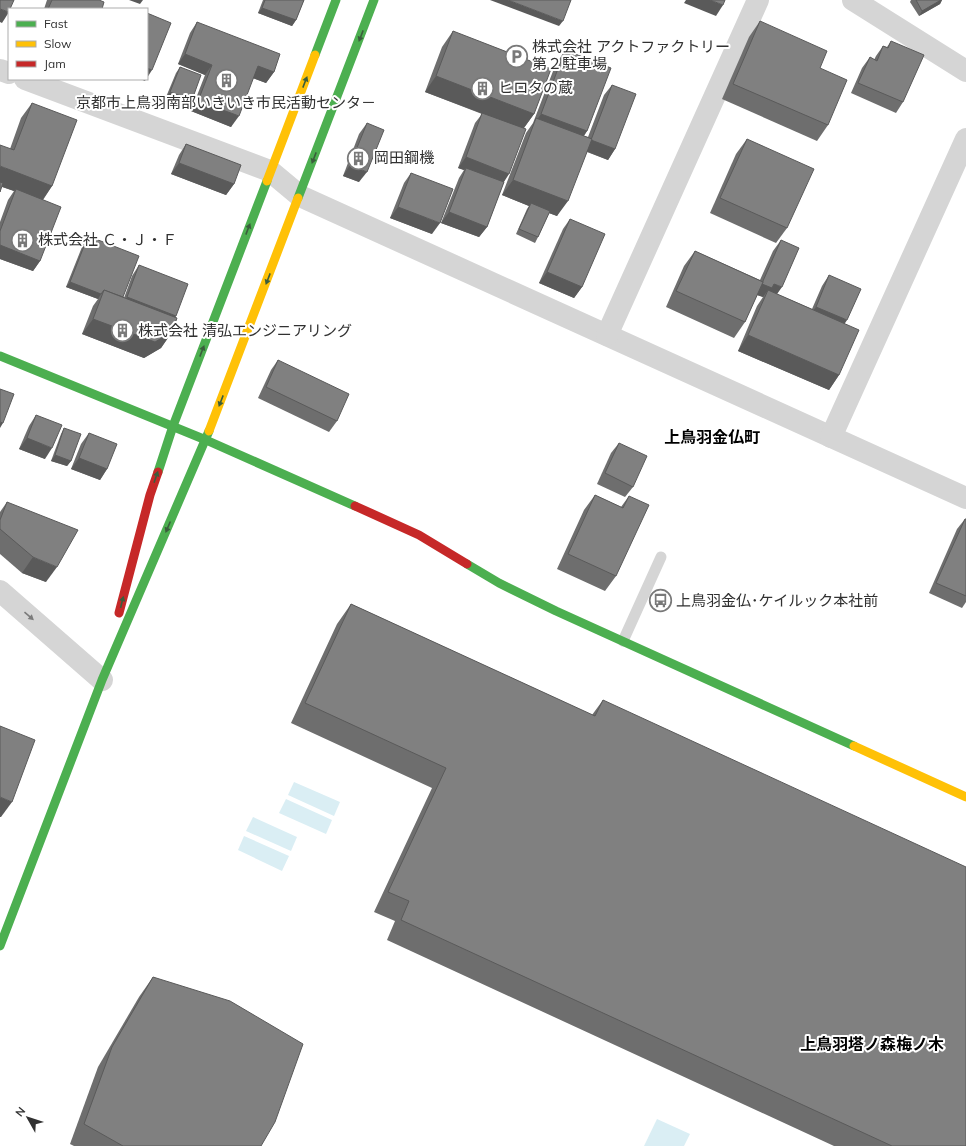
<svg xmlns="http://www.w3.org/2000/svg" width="966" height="1146" font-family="Mulish,'Noto Sans JP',sans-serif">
<rect width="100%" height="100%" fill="#fff"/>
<g fill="#daeef4">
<polygon points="294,782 340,802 334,816 288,795"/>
<polygon points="286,799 332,820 326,834 279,813"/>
<polygon points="253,817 297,837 291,851 246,831"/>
<polygon points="244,836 289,856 282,871 238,850"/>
<polygon points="657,1119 690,1134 684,1146 644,1146"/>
</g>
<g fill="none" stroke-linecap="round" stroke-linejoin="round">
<polyline stroke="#d5d5d5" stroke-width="11" points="623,641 661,557"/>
<g stroke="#d5d5d5" stroke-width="22">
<polyline points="853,0 966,71"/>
<polyline points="0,70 9,73"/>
<polyline points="25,79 270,171 300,196 966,498"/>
<polyline points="607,335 758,0"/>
<polyline points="831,437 966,139"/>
<polyline points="0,591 102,680"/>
</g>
<g stroke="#4caf50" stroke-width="9">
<polyline points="315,55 336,0"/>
<polyline points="298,198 374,0"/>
<polyline points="0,356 206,440 355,506"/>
<polyline points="158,472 173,426 267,181"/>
<polyline points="467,564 499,583 556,611 854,746"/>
<polyline points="0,946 102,680 209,431"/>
</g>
<g stroke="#ffc107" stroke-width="9">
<polyline points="267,181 315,55"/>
<polyline points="209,431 298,198"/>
<polyline points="854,746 966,797"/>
</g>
<g stroke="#c62828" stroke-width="9">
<polyline points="355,506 419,535 467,564"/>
<polyline points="119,613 150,495 158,472"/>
</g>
</g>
<g fill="#6e6e6e">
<polygon points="47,0 99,0 102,9 44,9"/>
<polygon points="263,0 304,0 296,20 292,26 258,13"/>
<polygon points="911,0 942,0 940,4 919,16 910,2"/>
<polygon points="760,21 820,68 828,125 817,141 722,99 749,37"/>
<polygon points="197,22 274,72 266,83 253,78 231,127 191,111 205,75 178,64 190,33"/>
<polygon points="453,31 534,114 524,128 487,227 479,237 441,223 459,178 464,170 458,168 475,123 482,114 425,92 442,47"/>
<polygon points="891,41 903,102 896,113 851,93 862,68 870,57 874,60 876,56 883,46 887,47"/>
<polygon points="565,50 587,131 584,136 588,137 604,95 612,85 615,149 608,160 587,152 557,216 549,213 538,237 535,243 516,234 527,209 529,206 502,195 526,133 533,123 555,66"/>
<polygon points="180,67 192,100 188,106 166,97 176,73"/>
<polygon points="32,103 52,186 43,200 40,261 33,271 0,259 0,222 8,200 14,191 2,187 10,149 21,118"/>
<polygon points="367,123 359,182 343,176 359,134"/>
<polygon points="747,139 787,228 776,243 710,213 736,154"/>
<polygon points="186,144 234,184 226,195 171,174 179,155"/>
<polygon points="411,173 432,234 390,218 404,183"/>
<polygon points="570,219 582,287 574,298 539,283 563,229"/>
<polygon points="88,236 123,297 124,298 132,276 139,265 176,316 175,317 172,332 161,348 144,358 82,334 93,306 98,299 66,287 84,242"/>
<polygon points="781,240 777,294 812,309 822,286 829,275 845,324 839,375 829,390 738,351 757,306 763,297 757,295 745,322 734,338 666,307 684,266 695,251 760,280 773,251"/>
<polygon points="278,360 337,421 329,432 258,398 271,370"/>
<polygon points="36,415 45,459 19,449 29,426"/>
<polygon points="64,428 71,461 67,466 51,461 61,434"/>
<polygon points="89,433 107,469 100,480 71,469 81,444"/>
<polygon points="619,443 633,487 625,497 597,484 611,453"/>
<polygon points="595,495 621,507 629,496 616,576 605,591 557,569 584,510"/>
<polygon points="7,502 46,582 22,573 0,554 0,512"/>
<polygon points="965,519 966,519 966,602 962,608 929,593 957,529"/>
<polygon points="351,604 592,715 603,700 966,1146 834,1146 387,940 395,921 374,912 432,788 291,723 337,624"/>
<polygon points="153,977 261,1146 74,1146 70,1144 98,1067 139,997"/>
</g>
<g fill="#5a5a5a">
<polygon points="129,0 143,0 140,4"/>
<polygon points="490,0 508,0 563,21 559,26"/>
<polygon points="686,0 710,0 723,5 716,16 684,3"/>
<polygon points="941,0 942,0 940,4 919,16 922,11"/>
<polygon points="262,8 296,20 292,26 258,13"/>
<polygon points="0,9 9,12 2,23 0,22"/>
<polygon points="185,54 212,65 205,75 178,64"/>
<polygon points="258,66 274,72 266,83 250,77"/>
<polygon points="147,68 152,70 147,78"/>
<polygon points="436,76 534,114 523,129 425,92"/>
<polygon points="140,79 146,79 145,81"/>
<polygon points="170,92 192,100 188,106 166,97"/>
<polygon points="198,101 239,116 231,127 191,111"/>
<polygon points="541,114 587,131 576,146 534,124"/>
<polygon points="591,140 615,149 608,160 583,150"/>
<polygon points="466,157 509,174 502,185 466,168 464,170 458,168"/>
<polygon points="179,163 234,184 226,195 171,174"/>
<polygon points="350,165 367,172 359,182 343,176"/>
<polygon points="0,166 52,186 41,202 16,189 14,191 0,186"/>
<polygon points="513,180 568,201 557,216 530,206 531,203 529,206 502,195"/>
<polygon points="398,207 440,223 432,234 390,218"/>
<polygon points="449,212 487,227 479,237 441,223"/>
<polygon points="0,245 40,261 33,271 0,259"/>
<polygon points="547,272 582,287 574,298 539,283"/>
<polygon points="70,282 101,294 98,299 66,287"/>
<polygon points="762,283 774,284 782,287 775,297 768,290 763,297 754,294"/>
<polygon points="127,297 176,316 169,326 120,308"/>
<polygon points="816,307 847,320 840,331 808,317"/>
<polygon points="93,319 172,332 161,348 144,358 82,334"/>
<polygon points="748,335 839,375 829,390 738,351"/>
<polygon points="0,422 3,423 0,428"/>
<polygon points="27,438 52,448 45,459 19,449"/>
<polygon points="55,455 71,461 67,466 51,461"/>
<polygon points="79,458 107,469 100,480 71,469"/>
<polygon points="33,557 57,567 46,582 22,573"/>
<polygon points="0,797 12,802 1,817 0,817"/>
</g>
<g fill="#808080" stroke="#5a5a5a">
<polygon points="0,0 14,0 10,9 9,9 9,12 0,9"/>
<polygon points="52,0 99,0 104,2 102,9 48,9"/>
<polygon points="265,0 304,0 296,20 262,8"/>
<polygon points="508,0 571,0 563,21"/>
<polygon points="710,0 725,0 723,5"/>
<polygon points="916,0 941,0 922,11"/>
<polygon points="147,13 171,23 152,70 147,68"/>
<polygon points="760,21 827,51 820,68 847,80 828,125 733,84"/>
<polygon points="197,22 280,54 274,72 258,66 239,116 198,101 212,65 185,54"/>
<polygon points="453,31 551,69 534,114 436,76"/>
<polygon points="891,41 924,55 903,102 858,83 870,57 877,61 883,46 888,48"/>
<polygon points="565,50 611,68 587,131 541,114"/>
<polygon points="180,67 201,75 192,100 170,92"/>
<polygon points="612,85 636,94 615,149 591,140"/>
<polygon points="32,103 77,120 52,186 0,166 0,145 14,150"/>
<polygon points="482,113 526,129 509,174 466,157"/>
<polygon points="536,118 592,139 568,201 513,180"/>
<polygon points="367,123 384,130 367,172 350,165"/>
<polygon points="747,139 814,169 787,228 720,198"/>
<polygon points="186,144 241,165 234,184 179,163"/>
<polygon points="466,168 504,182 487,227 449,212"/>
<polygon points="411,173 453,189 440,223 398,207"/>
<polygon points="0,182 3,183 0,192"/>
<polygon points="16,189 61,207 40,261 0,245 0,231"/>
<polygon points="531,203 550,211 538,237 519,229"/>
<polygon points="570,219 605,234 582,287 547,272"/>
<polygon points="88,236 139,256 123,297 104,290 101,294 70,282"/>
<polygon points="781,240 799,248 782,287 774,284 772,288 762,284 763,282 763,281"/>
<polygon points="695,251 763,282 745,322 676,291"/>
<polygon points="139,265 188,284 176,316 127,297"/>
<polygon points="829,275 861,289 847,320 816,307"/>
<polygon points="104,290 177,318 172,332 155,342 93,319"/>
<polygon points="768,290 859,330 839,375 748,335"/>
<polygon points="278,360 349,394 337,421 266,387"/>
<polygon points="0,389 14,394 3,423 0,422"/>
<polygon points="36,415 62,425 52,448 27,438"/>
<polygon points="64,428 81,434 71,461 55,455"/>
<polygon points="89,433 117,444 107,469 79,458"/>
<polygon points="619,443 647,456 633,487 605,473"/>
<polygon points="595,495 623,508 629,496 649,505 616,576 568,554"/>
<polygon points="7,502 78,530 57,567 33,557 0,529 0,520"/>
<polygon points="965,519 966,519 966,596 936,583"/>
<polygon points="351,604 595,716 603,700 966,867 966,1146 892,1146 401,920 409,901 388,892 446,768 305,703"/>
<polygon points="0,726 35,740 12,802 0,797"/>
<polygon points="153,977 230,1001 303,1044 275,1122 261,1146 123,1146 84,1124 112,1047"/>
</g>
<defs><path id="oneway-solid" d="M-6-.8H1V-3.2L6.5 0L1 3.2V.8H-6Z"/></defs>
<g fill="#3a5d3c">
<use href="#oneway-solid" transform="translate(361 36) rotate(111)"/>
<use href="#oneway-solid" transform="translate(305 82) rotate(-69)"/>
<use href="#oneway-solid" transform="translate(314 158) rotate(111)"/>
<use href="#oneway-solid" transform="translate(248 229) rotate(-69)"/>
<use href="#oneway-solid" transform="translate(268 279) rotate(111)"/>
<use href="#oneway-solid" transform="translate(202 351) rotate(-69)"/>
<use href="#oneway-solid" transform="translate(221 401) rotate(111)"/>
<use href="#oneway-solid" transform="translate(156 477) rotate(-71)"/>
<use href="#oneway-solid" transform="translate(168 527) rotate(113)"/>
<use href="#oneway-solid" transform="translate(122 602) rotate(-76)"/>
</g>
<use fill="#7b7b7b" href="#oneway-solid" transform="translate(29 616) rotate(41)"/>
<defs>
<symbol id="parking-ring" viewBox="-11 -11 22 22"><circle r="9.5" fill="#fff" stroke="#797979" stroke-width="1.5"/><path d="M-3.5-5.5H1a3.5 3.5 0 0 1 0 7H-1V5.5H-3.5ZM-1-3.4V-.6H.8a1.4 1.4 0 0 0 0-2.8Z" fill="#797979"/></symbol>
<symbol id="building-ring" viewBox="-11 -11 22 22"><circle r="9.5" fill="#fff" stroke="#797979" stroke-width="1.5"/><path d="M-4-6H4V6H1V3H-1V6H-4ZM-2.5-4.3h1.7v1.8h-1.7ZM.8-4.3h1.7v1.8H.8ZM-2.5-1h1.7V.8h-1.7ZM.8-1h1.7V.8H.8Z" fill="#797979"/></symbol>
<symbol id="bus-ring" viewBox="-11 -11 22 22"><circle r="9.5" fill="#fff" stroke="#797979" stroke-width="1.5"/><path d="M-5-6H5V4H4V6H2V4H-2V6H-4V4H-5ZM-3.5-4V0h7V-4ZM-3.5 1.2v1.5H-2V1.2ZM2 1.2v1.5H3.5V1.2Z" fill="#797979"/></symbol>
</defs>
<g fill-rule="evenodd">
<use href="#parking-ring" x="504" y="44" width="25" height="25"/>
<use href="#building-ring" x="214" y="68" width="25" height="25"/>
<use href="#building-ring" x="470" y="76" width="25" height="25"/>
<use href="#building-ring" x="346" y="146" width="25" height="25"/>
<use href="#building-ring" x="10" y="228" width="25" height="25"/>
<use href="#building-ring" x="110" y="318" width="25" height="25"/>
<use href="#bus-ring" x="648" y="588" width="25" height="25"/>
</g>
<g text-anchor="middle" stroke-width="4" stroke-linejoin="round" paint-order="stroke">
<g font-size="15" fill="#313131" stroke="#fff" text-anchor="start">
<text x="532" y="52">株式会社 アクトファクトリー<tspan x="532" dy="17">第２駐車場</tspan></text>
<text x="498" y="93">ヒロタの蔵</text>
<text x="226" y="108" text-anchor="middle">京都市上鳥羽南部いきいき市民活動センタ－</text>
<text x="374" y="163">岡田鋼機</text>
<text x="38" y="245">株式会社 Ｃ・Ｊ・Ｆ</text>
<text x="138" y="336">株式会社 清弘エンジニアリング</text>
<text x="676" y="606">上鳥羽金仏･ケイルック本社前</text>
</g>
<g font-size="16" font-weight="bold" fill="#000" stroke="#fff">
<text x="712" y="443">上鳥羽金仏町</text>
<text x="872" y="1050">上鳥羽塔ノ森梅ノ木</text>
</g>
</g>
<rect x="8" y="8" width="140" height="72" fill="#ffffff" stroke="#adadad"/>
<rect x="16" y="21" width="20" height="6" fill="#4caf50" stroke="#adadad"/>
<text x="44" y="28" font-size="12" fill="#313131">Fast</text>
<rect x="16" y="41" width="20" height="6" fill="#ffc107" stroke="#adadad"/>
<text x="44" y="48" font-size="12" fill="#313131">Slow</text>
<rect x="16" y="61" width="20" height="6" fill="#c62828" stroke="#adadad"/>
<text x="44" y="68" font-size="12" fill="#313131">Jam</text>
<g transform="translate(28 1118) rotate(309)" stroke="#ffffff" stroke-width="3" paint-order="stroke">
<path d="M0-3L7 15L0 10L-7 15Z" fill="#313131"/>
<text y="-6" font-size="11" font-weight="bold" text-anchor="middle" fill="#313131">N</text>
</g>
</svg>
